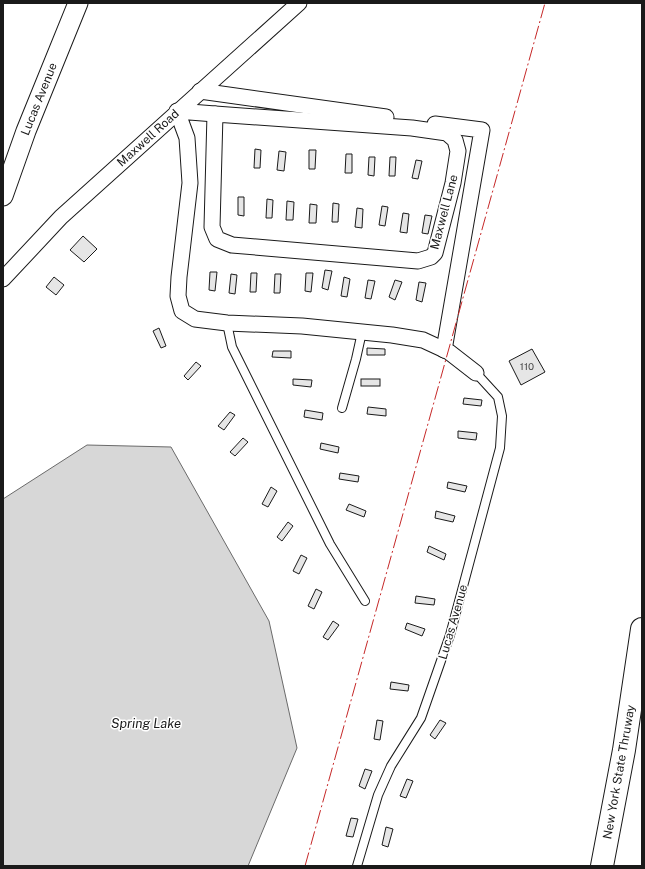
<svg xmlns="http://www.w3.org/2000/svg" width="645" height="869" font-family="'Public Sans',sans-serif">
<rect width="100%" height="100%" fill="#fff"/>
<polygon fill="#d7d7d7" stroke="#6a6a6a" points="87,445 171,447 269,621 297,748 248,866 3,866 3,499"/>
<g fill="#e6e6e6" stroke="#1a1a1a">
<polygon points="255,149 261,150 260,168 254,168"/>
<polygon points="309,150 316,150 315,169 309,169"/>
<polygon points="279,151 286,152 284,171 277,170"/>
<polygon points="346,154 352,154 352,173 345,173"/>
<polygon points="369,157 375,157 374,176 368,175"/>
<polygon points="390,157 396,157 395,176 389,176"/>
<polygon points="416,160 422,161 418,179 412,178"/>
<polygon points="238,197 244,197 244,216 238,215"/>
<polygon points="267,199 273,200 272,218 266,218"/>
<polygon points="287,201 294,202 293,220 286,220"/>
<polygon points="333,203 339,204 338,222 332,222"/>
<polygon points="310,204 317,205 316,223 309,223"/>
<polygon points="382,206 388,207 385,226 379,225"/>
<polygon points="357,208 363,209 362,228 355,227"/>
<polygon points="403,213 409,214 407,233 400,232"/>
<polygon points="425,215 432,216 428,234 422,233"/>
<polygon points="83,236 97,249 84,262 70,250"/>
<polygon points="325,270 332,271 328,290 322,288"/>
<polygon points="210,272 217,272 215,291 209,290"/>
<polygon points="251,273 257,273 256,292 250,292"/>
<polygon points="306,273 313,273 311,292 305,291"/>
<polygon points="231,274 237,275 235,294 229,293"/>
<polygon points="275,274 281,274 280,293 274,293"/>
<polygon points="54,277 64,285 56,295 46,287"/>
<polygon points="344,277 350,279 347,297 341,296"/>
<polygon points="368,280 375,281 371,299 365,298"/>
<polygon points="395,280 402,282 395,300 389,297"/>
<polygon points="419,282 426,283 422,302 416,300"/>
<polygon points="159,328 166,346 161,348 153,331"/>
<polygon points="367,348 385,349 385,355 367,355"/>
<polygon points="532,349 545,372 521,385 509,361"/>
<polygon points="273,351 291,351 291,358 272,357"/>
<polygon points="196,362 201,366 188,380 184,376"/>
<polygon points="293,379 312,380 311,387 293,385"/>
<rect x="361" y="379" width="19" height="7"/>
<polygon points="464,398 482,400 481,406 463,404"/>
<polygon points="368,407 386,409 386,416 367,414"/>
<polygon points="305,410 323,413 322,420 304,417"/>
<polygon points="230,412 235,415 224,430 218,426"/>
<polygon points="458,431 477,433 476,440 458,438"/>
<polygon points="243,438 248,442 235,456 230,452"/>
<polygon points="321,443 339,447 338,453 320,449"/>
<polygon points="340,473 359,476 358,482 339,479"/>
<polygon points="448,482 467,486 465,492 447,488"/>
<polygon points="271,487 277,491 268,507 262,504"/>
<polygon points="349,504 366,511 364,517 346,510"/>
<polygon points="436,511 455,516 453,522 435,518"/>
<polygon points="288,522 293,526 282,541 277,537"/>
<polygon points="429,546 446,554 444,560 427,552"/>
<polygon points="301,555 307,558 299,574 293,571"/>
<polygon points="316,589 322,592 314,609 308,606"/>
<polygon points="416,596 435,599 434,605 415,603"/>
<polygon points="333,621 339,625 328,640 323,637"/>
<polygon points="407,623 425,629 422,636 405,629"/>
<polygon points="391,682 409,685 408,691 390,689"/>
<polygon points="377,720 383,721 380,740 374,739"/>
<polygon points="440,720 446,723 435,739 430,735"/>
<polygon points="365,769 372,771 365,789 359,786"/>
<polygon points="407,779 413,781 406,798 400,796"/>
<polygon points="351,818 358,819 353,837 346,836"/>
<polygon points="386,827 393,829 388,847 382,845"/>
</g>
<g fill="none" stroke-linecap="round" stroke-linejoin="round">
<defs>
<g id="service">
<polyline points="227,323 232,347 330,544 365,601"/>
<polyline points="342,408 356,359 362,332"/>
<polyline points="357,866 378,795 391,766 421,718 450,635 500,448 502,416 498,397 476,373"/>
</g>
<g id="minor">
<polyline points="200,91 386,117"/>
<polygon points="215,114 412,128 447,133 455,140 458,151 453,183 435,253 431,257 418,261 232,245 217,239 212,227"/>
<polyline points="215,114 177,111 187,138 190,183 179,277 178,296 182,311 195,319 227,323 302,326 392,335 423,340 449,352 476,373"/>
<polyline points="435,124 482,130 444,350"/>
<polyline points="3,279 61,217 299,3"/>
</g>
<polyline id="tertiary" points="3,196 26,131 78,3"/>
<polyline id="motorway" points="602,866 624,750 642,629"/>
</defs>
<use href="#service" stroke="#1a1a1a" stroke-width="10"/>
<use href="#minor" stroke="#1a1a1a" stroke-width="17"/>
<use href="#tertiary" stroke="#1a1a1a" stroke-width="21"/>
<use href="#motorway" stroke="#1a1a1a" stroke-width="24"/>
<use href="#service" stroke="#fff" stroke-width="8"/>
<use href="#minor" stroke="#fff" stroke-width="15"/>
<use href="#tertiary" stroke="#fff" stroke-width="19"/>
<use href="#motorway" stroke="#fff" stroke-width="22"/>
<polyline stroke="#c62828" stroke-width="1" stroke-dasharray="14 3 2 3" stroke-linecap="butt" points="305,866 545,3"/>
</g>
<g text-anchor="middle" stroke-width="3" stroke-linejoin="round" paint-order="stroke">
<g font-size="10" fill="#4d4d4d">
<text x="527" y="370">110</text>
</g>
<g font-size="12" fill="#1a1a1a" stroke="#fff">
<text transform="translate(39 99) rotate(-68)" y="4">Lucas Avenue</text>
<text transform="translate(148 138) rotate(-42)" y="4">Maxwell Road</text>
<text transform="translate(444 212) rotate(-75)" y="4">Maxwell Lane</text>
<text transform="translate(453 622) rotate(-74)" y="4">Lucas Avenue</text>
<text transform="translate(619 772) rotate(-80)" y="4">New York State Thruway</text>
</g>
<g font-size="13" font-style="italic" fill="#1a1a1a" stroke="#fff">
<text x="146" y="728">Spring Lake</text>
</g>
</g>
<rect width="645" height="869" fill="none" stroke="#1a1a1a" stroke-width="8"/>
</svg>
